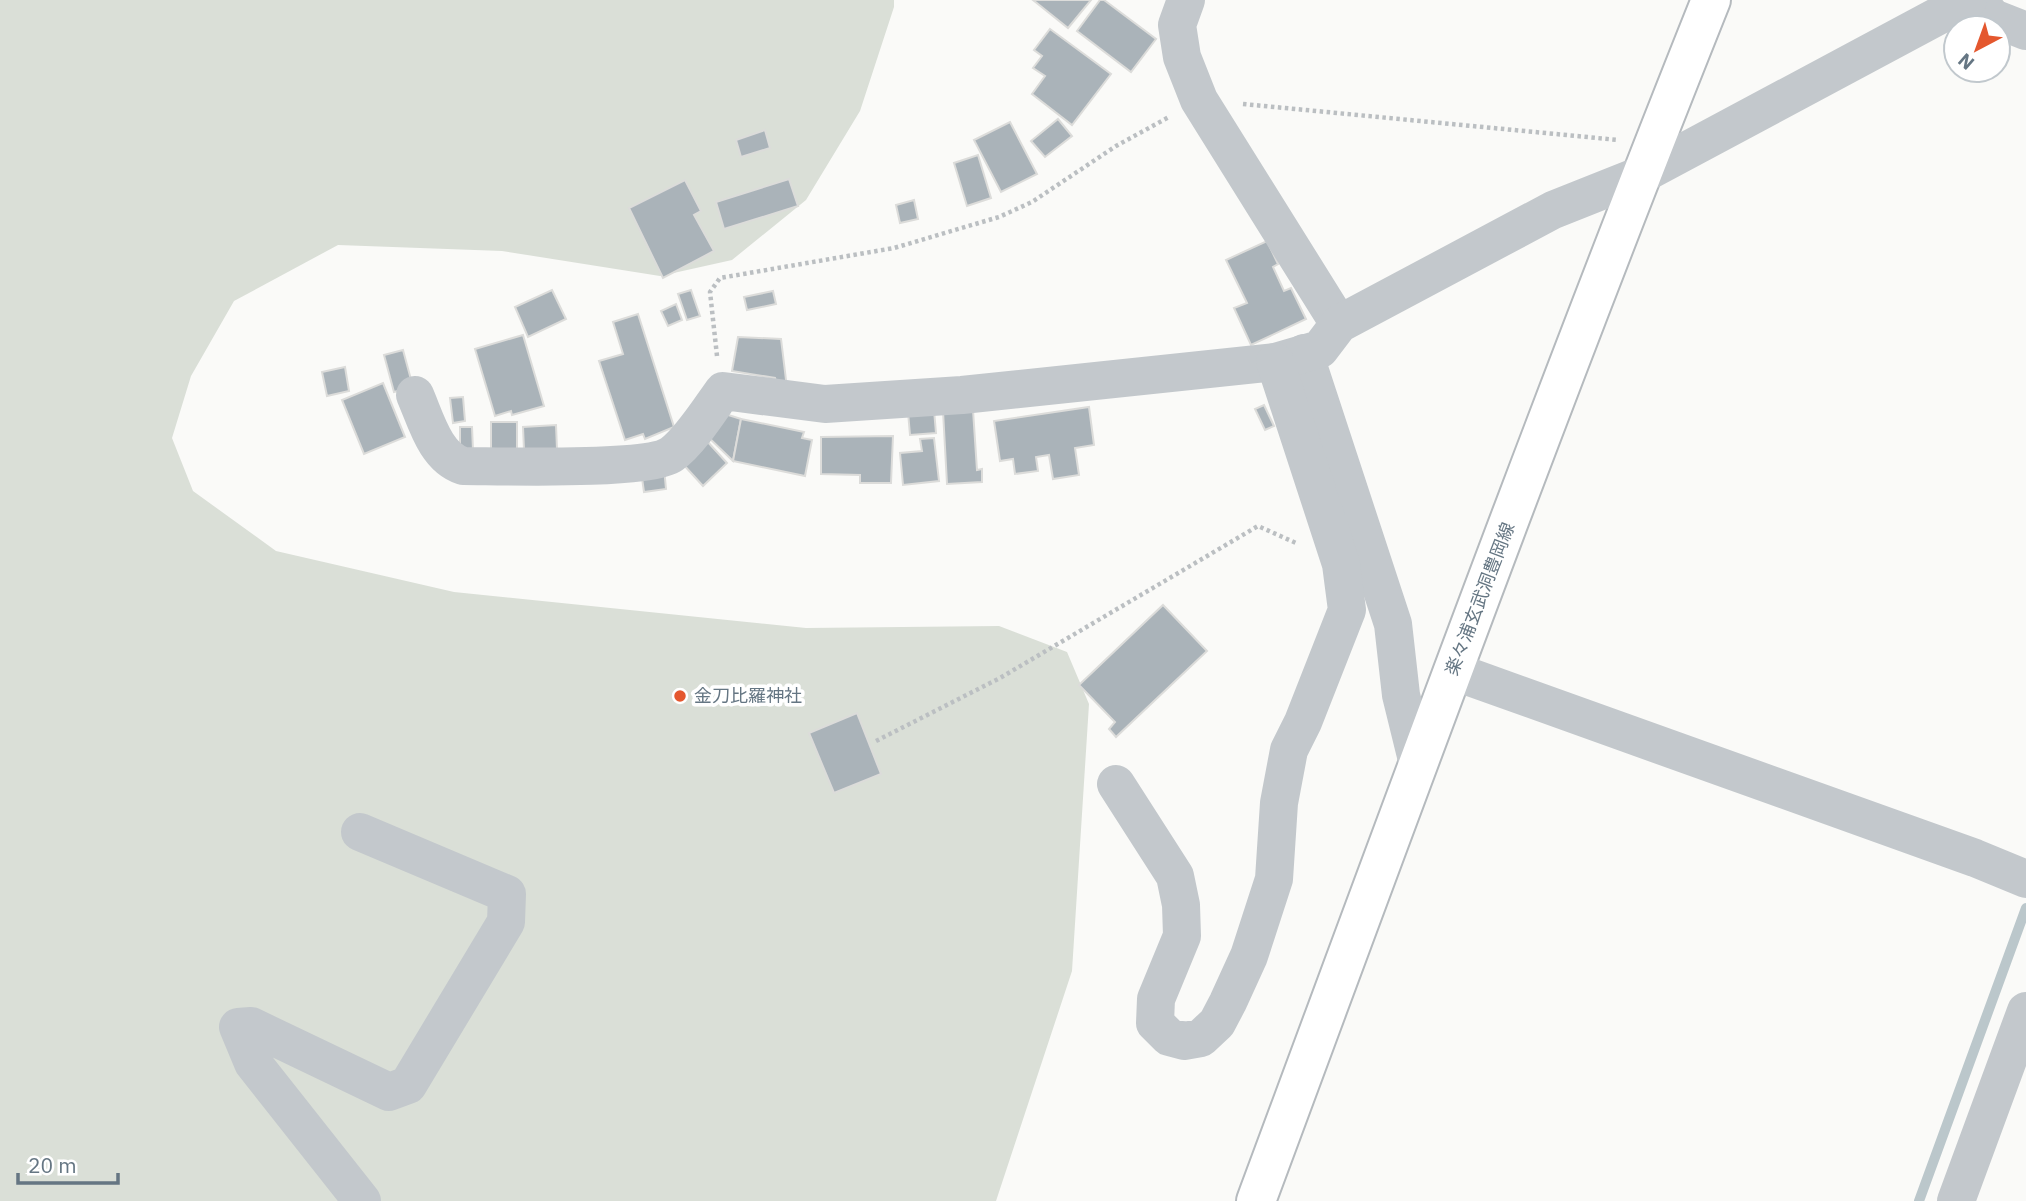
<svg xmlns="http://www.w3.org/2000/svg" width="2026" height="1201" font-family="'IBM Plex Sans','Noto Sans JP',sans-serif">
<rect width="100%" height="100%" fill="#fafaf8"/>
<polygon fill="#dadfd7" points="0,0 894,0 894,7 860,111 806,200 732,260 660,276 502,251 338,245 234,301 191,376 172,438 193,491 276,551 454,592 806,628 999,626 1067,652 1089,704 1072,971 996,1201 0,1201"/>
<g fill="none" stroke-linecap="round" stroke-linejoin="round">
<polyline stroke="#bbc7cb" stroke-width="10" points="1919,1201 2026,908"/>
</g>
<g fill="#aab3b9" stroke="#dcdcda" stroke-width="2">
<polygon points="1033,0 1091,0 1068,28"/>
<polygon points="1100,0 1104,0 1156,39 1131,72 1077,31"/>
<polygon points="1050,29 1111,74 1072,125 1032,94 1045,76 1033,68 1042,56 1034,50"/>
<polygon points="1058,119 1072,136 1045,157 1031,141"/>
<polygon points="1010,122 1037,174 1001,192 974,140"/>
<polygon points="765,130 770,148 741,157 736,140"/>
<polygon points="978,155 991,198 967,206 954,163"/>
<polygon points="789,179 798,206 724,229 716,202"/>
<polygon points="685,180 701,211 694,215 714,251 663,278 629,208"/>
<polygon points="914,200 918,219 900,223 896,205"/>
<polygon points="1267,241 1278,264 1273,267 1284,291 1291,288 1306,319 1251,345 1234,308 1247,303 1226,260"/>
<polygon points="552,290 566,319 528,337 515,307"/>
<polygon points="691,290 700,316 687,320 678,294"/>
<polygon points="773,291 776,304 747,310 744,297"/>
<polygon points="676,304 682,320 668,326 661,311"/>
<polygon points="638,314 674,427 645,439 643,434 625,440 599,361 623,354 613,322"/>
<polygon points="523,335 544,406 512,415 511,411 495,416 475,349"/>
<polygon points="738,337 781,339 787,388 778,387 775,378 732,371"/>
<polygon points="403,350 413,387 394,392 384,355"/>
<polygon points="345,367 349,391 327,396 322,372"/>
<polygon points="383,383 405,437 364,454 342,400"/>
<polygon points="463,397 465,421 453,423 450,398"/>
<polygon points="1264,405 1274,426 1265,430 1255,409"/>
<polygon points="1089,407 1094,445 1075,448 1079,475 1053,479 1049,455 1036,457 1038,471 1015,474 1013,459 1000,461 994,421"/>
<polygon points="934,410 936,433 910,435 908,412"/>
<polygon points="973,410 977,470 982,469 982,482 947,484 943,411"/>
<polygon points="722,413 741,419 733,461 703,432"/>
<polygon points="741,419 804,432 802,438 812,440 805,476 733,461"/>
<rect x="491" y="422" width="26" height="30"/>
<polygon points="556,425 557,449 524,450 523,427"/>
<polygon points="460,427 472,427 473,450 460,450"/>
<polygon points="893,436 891,483 860,483 860,475 821,474 821,437"/>
<polygon points="934,438 939,481 903,485 900,453 922,451 920,439"/>
<polygon points="706,440 727,463 703,486 682,463"/>
<polygon points="664,468 666,489 644,492 641,471"/>
<polygon points="1163,605 1207,651 1116,737 1109,729 1115,722 1079,685"/>
<polygon points="857,713 881,774 834,793 809,733"/>
</g>
<g fill="none" stroke-linecap="round" stroke-linejoin="round">
<defs>
<path id="major" d="M1256 1201C1405 800 1552 397 1711 0"/>
</defs>
<use href="#major" stroke="#b5babe" stroke-width="42"/>
<g stroke="#bbbfc2" stroke-width="4.5" stroke-dasharray="3.5 3.5" stroke-linecap="butt">
<polyline points="1243,104 1618,140"/>
<polyline points="717,356 710,292 720,278 894,248 999,217 1032,202 1116,146 1169,117"/>
<polyline points="876,741 1000,678 1258,526 1296,543"/>
</g>
<g stroke="#c3c8cc" stroke-width="38">
<polyline points="1186,0 1177,25 1182,57 1199,100 1339,324"/>
<polyline points="1977,0 1993,18 2026,31"/>
<polyline points="1304,353 1393,624 1401,695 1418,764"/>
<path d="M415 395C426 420 435 457 463 466 500 466 648 471 672 454 690 441 710 409 723 391L825 404 962 395 1275 362 1320 349 1339 324 1553 210 1641 175 1968 0"/>
<polyline points="1453,671 1975,858 2026,879"/>
<polyline points="1116,784 1175,876 1181,905 1182,936 1156,999 1155,1023 1169,1037 1184,1041 1201,1038 1217,1023 1228,1002 1249,956 1274,879 1279,803 1289,750 1303,722 1347,610 1341,564 1275,362"/>
<polyline points="360,832 507,894 506,922 408,1085 389,1092 251,1026 238,1027 253,1063 362,1201"/>
<polyline points="1956,1201 2026,1011"/>
</g>
<use href="#major" stroke="#fff" stroke-width="38"/>
</g>
<circle fill="#e4572e" stroke="#fff" stroke-width="2.5" cx="680" cy="696" r="7"/>
<g text-anchor="middle" stroke-width="7" stroke-linejoin="round" paint-order="stroke">
<g font-size="18" fill="#657683" stroke="#fff">
<text transform="translate(1480 599) rotate(-69)" y="6">楽々浦玄武洞豊岡線</text>
</g>
<g font-size="18" fill="#657683" stroke="#fff" text-anchor="start">
<text x="694" y="702">金刀比羅神社</text>
</g>
</g>
<g transform="translate(1977 49) rotate(221)"><circle r="33" fill="#ffffff" stroke="#c1c8cd" stroke-width="2"/>
<path d="M0-5L12 26L0 18L-12 26Z" fill="#e4572e"/>
<text y="-10" font-size="19" font-weight="bold" text-anchor="middle" fill="#657683">N</text>
</g>
<path d="M18 1173v10h100v-10" fill="none" stroke="#657683" stroke-width="3.5"/>
<text x="28" y="1173" font-size="21" fill="#657683" stroke="#ffffff" stroke-width="5" paint-order="stroke">20 m</text>
</svg>
